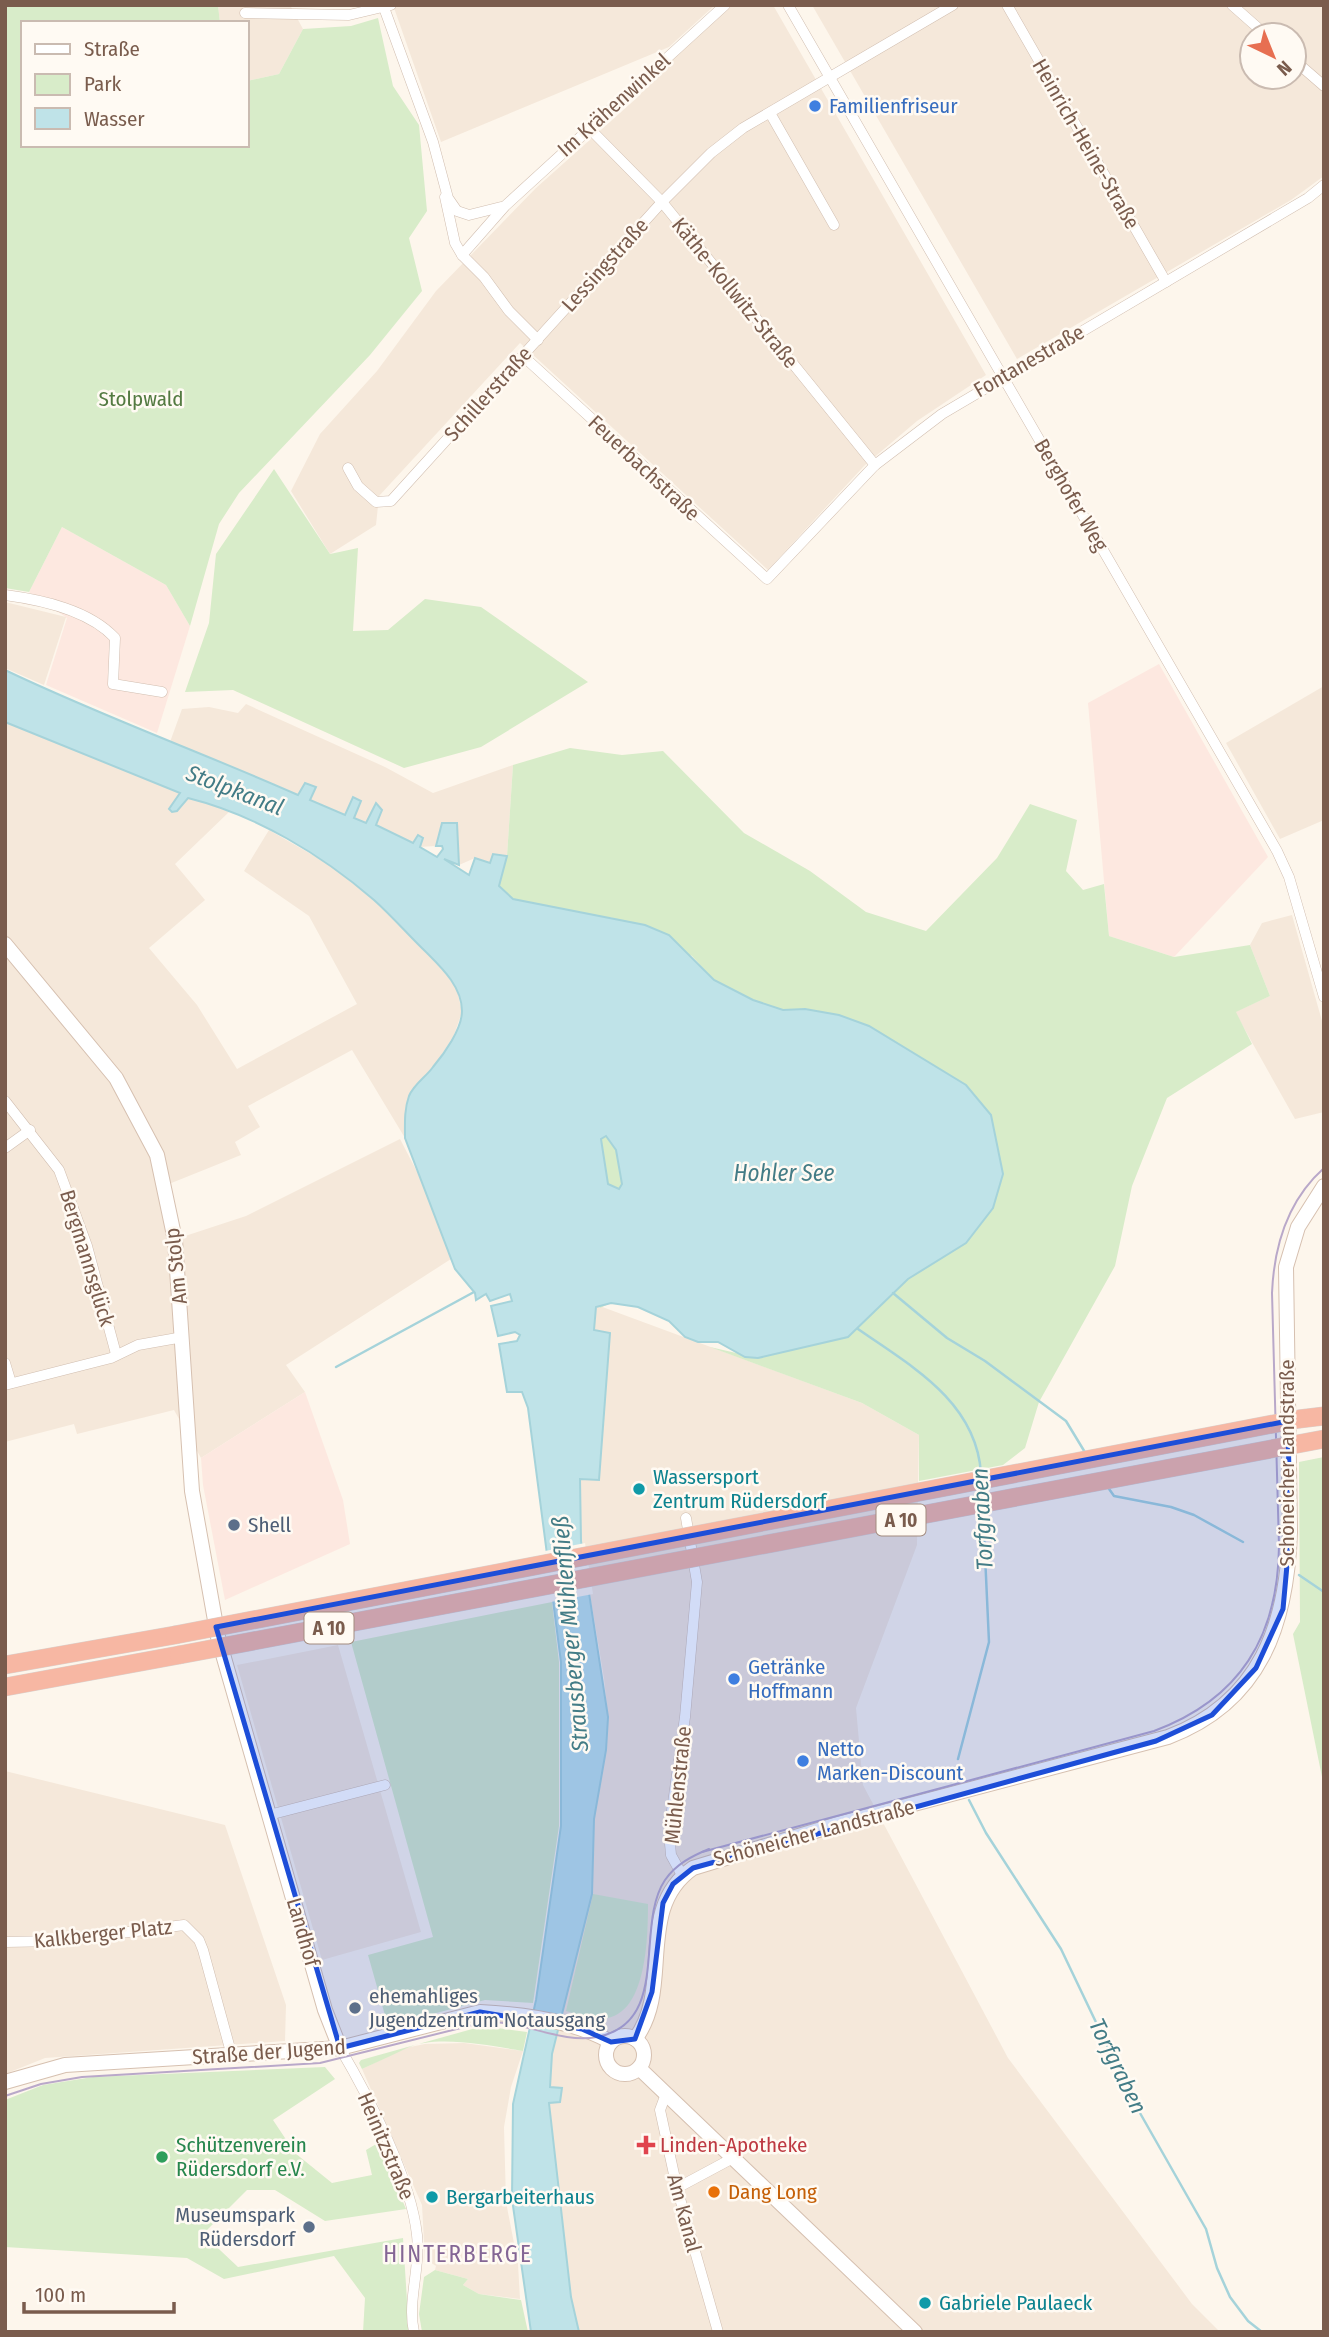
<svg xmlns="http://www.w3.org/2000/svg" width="1329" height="2337" font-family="'Fira Sans Condensed',sans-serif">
<rect width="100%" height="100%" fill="#fdf6ec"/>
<g fill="#f5e8da" fill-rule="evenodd">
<polygon points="218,5 290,5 303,29 279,74 247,81 247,23 220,23"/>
<polygon points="393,5 715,5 669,47 441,142"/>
<polygon points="727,5 773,5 986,375 917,421 864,466 768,570 520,343 379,496 376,525 330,554 291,491 320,434 377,371 436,291 536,188 639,96 673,53"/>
<path d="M812 5H1324V176L1291 200 1017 359ZM1252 35H1294V77H1252Z"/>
<polygon points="5,602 66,617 44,685 5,668"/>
<polygon points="1324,686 1324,820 1280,839 1226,743"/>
<polygon points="246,704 385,767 433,793 513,765 507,856 493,854 490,864 475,858 459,865 457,823 442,823 436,846 419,847 418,836 414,843 376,825 376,804 366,823 354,818 353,798 346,815 309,800 315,787 305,783 299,795 170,742 182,709 209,707 238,713"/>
<polygon points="5,722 229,812 175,864 205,900 149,948 197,1005 237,1069 357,1004 309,916 244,871 269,830 337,869 375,901 440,964 457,990 462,1012 454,1035 434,1067 417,1084 405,1117 405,1138 352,1050 248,1106 260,1127 235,1142 241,1155 164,1186 176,1239 246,1216 400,1139 426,1189 451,1259 286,1365 305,1392 201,1458 174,1410 77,1434 74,1424 5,1442"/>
<polygon points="1292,915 1324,1028 1324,1112 1295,1119 1235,1012 1270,996 1250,945 1262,923"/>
<polygon points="597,1305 862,1403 919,1435 917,1545 856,1708 863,1785 1008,2058 1192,2304 1220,2332 579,2332 571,2297 549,2103 560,2102 550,2087 552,2054 592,1894 594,1819 606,1750 608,1717 604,1678 581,1541 580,1478 599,1479 610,1334 594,1330"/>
<polygon points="338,1645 421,1932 322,1960 237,1665"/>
<polygon points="5,1771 225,1825 286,2005 285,2041 45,2058 5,2074"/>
<polygon points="464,2043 523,2051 511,2087 504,2127 506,2202 518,2264 520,2299 479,2294 463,2285 468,2279 435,2270 436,2266 425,2259 422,2205 362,2069 405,2048 425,2044"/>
</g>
<g fill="#fde8e0">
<polygon points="62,527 166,585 190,626 157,733 46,685 67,618 29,592"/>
<polygon points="1159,664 1268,857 1174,957 1109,936 1088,703"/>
<polygon points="305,1392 343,1500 350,1544 225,1600 203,1485 201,1458"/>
</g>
<g fill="#d8ecc9">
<polygon points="5,5 218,5 220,23 23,23 23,145 247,145 247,81 279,74 303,29 351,26 378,18 393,86 419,125 427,211 409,238 422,291 370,355 239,493 219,524 190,626 166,585 62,527 29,592 5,588"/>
<polygon points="274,469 330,554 358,548 353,631 388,630 425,599 481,607 588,682 481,747 404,768 233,690 185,692 209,623 216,554"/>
<polygon points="570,748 622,755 663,751 744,833 810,871 866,912 926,931 997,858 1030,804 1077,820 1066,871 1083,890 1104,884 1109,936 1174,957 1250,945 1270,996 1236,1012 1252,1044 1167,1098 1132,1186 1115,1266 1039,1402 1025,1448 1003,1465 919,1481 919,1435 862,1403 710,1347 758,1358 848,1337 908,1279 966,1243 996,1143 991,1115 805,1009 783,1010 753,1000 714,980 692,956 613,918 554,909 602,994 638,1307 611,1303 600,1308 499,886 507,856 513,765"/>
<polygon points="1324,1457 1324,1776 1322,1777 1293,1634 1300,1622 1299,1462"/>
<polygon points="552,1602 559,1662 559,1826 533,2003 485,2000 388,2026 368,1955 433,1937 351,1642"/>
<path d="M593 1894 648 1904C648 1936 647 2010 608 2018 595 2021 579 2015 566 2011Z"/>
<path d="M483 2026 527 2032 523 2051C493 2046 436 2034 407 2048 393 2055 377 2062 362 2069L359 2063 361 2060Z"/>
<polygon points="325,2067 335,2079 273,2120 295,2153 332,2183 372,2175 366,2150 378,2143 406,2209 325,2221 275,2190 247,2190 203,2234 238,2267 403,2238 409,2332 363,2332 365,2298 334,2256 224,2279 187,2258 5,2247 5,2100 43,2085 93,2077"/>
<polygon points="435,2270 468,2279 463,2285 479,2294 521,2300 528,2332 422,2332 419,2314 424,2277"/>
</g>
<path fill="#bfe3e8" stroke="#a5d3da" stroke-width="2" fill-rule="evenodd" d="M5 670C101 716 201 752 298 795L305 783 316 787 310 800 345 815 353 797 361 801 354 818 366 823 376 803 382 810 376 825 413 843 418 835 423 838 420 847 437 857 443 849 442 846H436L442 823H457L459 865 444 859 469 875 475 858 490 863 493 854 507 856 499 886 513 899 645 925 669 935 714 980 753 1000 783 1010 805 1009 839 1015 869 1026 966 1085 991 1115 1003 1174 993 1208 966 1243 908 1279 848 1337 758 1358 745 1357 718 1342H698L685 1337 669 1321 638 1307 611 1303 596 1307 594 1330 610 1333 599 1480 580 1479 581 1541 608 1717 606 1750 594 1819 592 1894 552 2054 550 2087 562 2088 560 2102 549 2103 571 2297 579 2332H531L512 2199 513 2104 536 2000 561 1826V1662L528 1408 522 1392H507L499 1344 517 1341 520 1335 515 1332 498 1336 491 1306 512 1301 510 1294 490 1301 486 1294 476 1300 475 1293 455 1269 405 1138C405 1124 404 1110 409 1096 414 1084 426 1077 433 1067 444 1054 462 1029 462 1011 462 987 442 968 427 953 409 936 393 917 374 900 322 855 256 815 188 798L177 811 172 812 169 809 180 793 5 722ZM606 1136 616 1150 622 1184 619 1189 608 1184 601 1139Z"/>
<polygon fill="#fdf6ec" points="585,1543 593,1594 551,1602 545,1551"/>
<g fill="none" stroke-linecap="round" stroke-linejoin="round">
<g stroke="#a5d3da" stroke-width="2.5">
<polyline points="893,1293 947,1338 985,1361 1066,1421 1086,1454"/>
<path d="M858 1329C911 1366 976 1401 981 1473"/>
<polyline points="336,1367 474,1292"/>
<polyline points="1107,1486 1114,1496 1171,1507 1194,1515 1243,1542"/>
<polyline points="1299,1575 1324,1592"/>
<polyline points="958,1759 989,1642 983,1511"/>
<polyline points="969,1800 986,1833 1061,1949 1136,2106 1206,2229 1217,2268 1230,2297 1248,2321 1262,2332"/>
</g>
<defs>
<g id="street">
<polyline points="383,5 433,142 448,198 457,211 469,215 501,207"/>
<polyline points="788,5 1277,851 1289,877 1324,997"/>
<polyline points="1007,5 1166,282"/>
<polyline points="1232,5 1266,35"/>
<polyline points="245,13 349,15 391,5"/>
<polyline points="1294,60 1324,86"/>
<polyline points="770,113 834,225"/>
<polyline points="589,128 662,202 875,465"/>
<polyline points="445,197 455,243 462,255 484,277 509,311 538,340"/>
<polyline points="462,255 505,206 725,5"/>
<polyline points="523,356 767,579 875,465 942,414 1308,198 1324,185"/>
<polyline points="348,468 358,486 376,502 391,501 662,202 711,153 743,128 953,5"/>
<path d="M5 595C43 600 89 610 115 638L113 684 162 692"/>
<polyline points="5,1101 59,1170 87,1246 116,1354"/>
<polyline points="5,1148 30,1130"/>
<polyline points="5,1363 11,1383"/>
<polyline points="5,1385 111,1358 138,1345 183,1337"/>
<polyline points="269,1815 385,1785"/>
<polyline points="682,1875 671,1855 669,1832 685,1717 697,1582 686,1518"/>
<polyline points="5,1942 57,1941 184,1925 199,1940 203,1950 232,2056"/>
<path d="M340 2048C369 2097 411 2179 417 2235 421 2266 407 2301 414 2332"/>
<polyline points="666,2094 660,2110 677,2188 718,2332"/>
<polyline points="677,2188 733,2158"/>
</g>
<g id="secondary">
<polyline points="5,944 116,1078 157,1155 175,1240 192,1491 218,1637 325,2010 340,2048"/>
<circle cx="625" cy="2055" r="19"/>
<path d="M635 2039C674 1988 634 1909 693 1868L838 1824 1168 1737C1261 1702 1287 1624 1290 1532L1286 1267 1298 1227 1324 1186"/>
<polyline points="639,2068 915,2332"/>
<path d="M5 2082 65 2065 340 2048 480 2012C523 2014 574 2021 611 2042"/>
</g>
<g id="highway">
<polyline points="1299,1419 1324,1416"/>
<polyline points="5,1665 175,1635"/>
<polyline points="5,1687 179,1655"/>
</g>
</defs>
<use href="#street" stroke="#d1beb0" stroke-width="11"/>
<use href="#secondary" stroke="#d6c0b0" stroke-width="16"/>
<use href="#highway" stroke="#dad1cd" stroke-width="19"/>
<use href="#street" stroke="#fff" stroke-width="10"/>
<use href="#secondary" stroke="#fff" stroke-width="14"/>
<use href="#highway" stroke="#f7b7a3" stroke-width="18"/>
<g stroke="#b9a8c9" stroke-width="2">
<path d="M702 1852 1154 1731C1240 1699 1278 1637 1279 1546L1272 1293C1274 1246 1287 1201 1324 1168"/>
<path d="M5 2096 41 2084 82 2077 320 2063 485 2022C523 2020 560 2044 597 2037 672 2023 634 1926 665 1880 676 1864 692 1856 709 1849"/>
</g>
<defs>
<g id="highway-bridge">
<polyline points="175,1635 1299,1419"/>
<polyline points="179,1655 1324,1439"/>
</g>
</defs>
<use href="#highway-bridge" stroke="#dad1cd" stroke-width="19" stroke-linecap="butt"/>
<use href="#highway-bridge" stroke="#f7b7a3" stroke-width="18"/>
</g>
<path fill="#1d4ed8" fill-opacity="0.2" stroke="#1d4ed8" stroke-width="5" stroke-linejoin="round" d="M1288 1421 1290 1532 1283 1609 1256 1668 1212 1715 1156 1741 693 1868 673 1884 663 1903 652 1992 635 2039 611 2042 582 2029 480 2012 340 2048 216 1627Z"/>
<g fill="#3f7fe0" stroke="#fffaf3" stroke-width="2.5">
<circle cx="815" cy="106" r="7"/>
<circle cx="734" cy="1679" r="7"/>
<circle cx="803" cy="1761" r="7"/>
</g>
<g fill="#0f9aa8" stroke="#fffaf3" stroke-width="2.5">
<circle cx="639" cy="1489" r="7"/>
<circle cx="432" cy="2197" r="7"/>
<circle cx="925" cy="2303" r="7"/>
</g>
<g fill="#5c6f8a" stroke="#fffaf3" stroke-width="2.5">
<circle cx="234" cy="1525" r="7"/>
<circle cx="355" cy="2008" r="7"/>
<circle cx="309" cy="2227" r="7"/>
</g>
<path fill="#e0444e" stroke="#fffaf3" stroke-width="2.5" d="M642.5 2134.5h7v7h7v7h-7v7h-7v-7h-7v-7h7z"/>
<circle fill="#2e9e5b" stroke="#fffaf3" stroke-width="2.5" cx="162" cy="2157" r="7"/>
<circle fill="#e8710a" stroke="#fffaf3" stroke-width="2.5" cx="714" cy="2192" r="7"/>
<g text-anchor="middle" stroke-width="5" stroke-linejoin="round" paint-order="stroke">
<g fill="#fffaf3" stroke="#a28b7f" stroke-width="2">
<rect x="876.5" y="1504.5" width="49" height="31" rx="5"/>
<rect x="304.5" y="1612.5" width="49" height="31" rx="5"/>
</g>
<g font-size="19" font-weight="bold" fill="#7a5c4d">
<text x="901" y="1527">A 10</text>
<text x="329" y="1635">A 10</text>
</g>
<g font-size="21" fill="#7a5c4d" stroke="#fffaf3">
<text transform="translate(614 105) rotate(-42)" y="7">Im Krähenwinkel</text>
<text transform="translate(1086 144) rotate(60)" y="7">Heinrich-Heine-Straße</text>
<text transform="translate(605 265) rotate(-48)" y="7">Lessingstraße</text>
<text transform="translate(735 293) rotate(51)" y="7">Käthe-Kollwitz-Straße</text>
<text transform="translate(1029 361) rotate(-30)" y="7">Fontanestraße</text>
<text transform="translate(488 394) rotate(-48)" y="7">Schillerstraße</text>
<text transform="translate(644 468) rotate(43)" y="7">Feuerbachstraße</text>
<text transform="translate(1071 495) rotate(60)" y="7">Berghofer Weg</text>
<text transform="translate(87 1258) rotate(73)" y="7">Bergmannsglück</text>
<text transform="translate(176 1266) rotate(-96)" y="7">Am Stolp</text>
<text transform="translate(1287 1463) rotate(-90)" y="7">Schöneicher Landstraße</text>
<text transform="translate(678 1785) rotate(-84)" y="7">Mühlenstraße</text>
<text transform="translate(814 1833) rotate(-15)" y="7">Schöneicher Landstraße</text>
<text transform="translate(303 1932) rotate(74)" y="7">Landhof</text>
<text transform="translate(103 1934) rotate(-6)" y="7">Kalkberger Platz</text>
<text transform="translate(269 2052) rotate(-4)" y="7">Straße der Jugend</text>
<text transform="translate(386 2146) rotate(67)" y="7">Heinitzstraße</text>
<text transform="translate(684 2213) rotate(75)" y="7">Am Kanal</text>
</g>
<g font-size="21" fill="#366cbe" stroke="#fffaf3" text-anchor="start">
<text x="829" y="113">Familienfriseur</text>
<text x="748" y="1674">Getränke<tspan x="748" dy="24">Hoffmann</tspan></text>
<text x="817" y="1756">Netto<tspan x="817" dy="24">Marken-Discount</tspan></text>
</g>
<g font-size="21" fill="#537a41" stroke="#fffaf3">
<text x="141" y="406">Stolpwald</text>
</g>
<g font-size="21" fill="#0d838f" stroke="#fffaf3" text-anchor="start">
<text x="653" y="1484">Wassersport<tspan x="653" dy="24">Zentrum Rüdersdorf</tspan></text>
<text x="446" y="2204">Bergarbeiterhaus</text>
<text x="939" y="2310">Gabriele Paulaeck</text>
</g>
<g font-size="21" fill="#4e5e75" stroke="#fffaf3" text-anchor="start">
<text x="248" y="1532">Shell</text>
<text x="369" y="2003">ehemahliges<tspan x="369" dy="24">Jugendzentrum Notausgang</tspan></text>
<text x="295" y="2222" text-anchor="end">Museumspark<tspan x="295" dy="24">Rüdersdorf</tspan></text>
</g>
<g font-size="21" fill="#27864d" stroke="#fffaf3" text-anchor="start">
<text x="176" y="2152">Schützenverein<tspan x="176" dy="24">Rüdersdorf e.V.</tspan></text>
</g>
<g font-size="21" fill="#be3a42" stroke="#fffaf3" text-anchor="start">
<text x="660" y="2152">Linden-Apotheke</text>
</g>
<g font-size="21" fill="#c56008" stroke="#fffaf3" text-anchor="start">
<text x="728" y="2199">Dang Long</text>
</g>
<g font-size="23" font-style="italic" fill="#437c86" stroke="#fffaf3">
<text transform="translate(235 790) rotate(21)" y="8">Stolpkanal</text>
<text x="784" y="1181">Hohler See</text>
<text transform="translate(982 1519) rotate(-93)" y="8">Torfgraben</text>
<text transform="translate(570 1634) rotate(-95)" y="8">Strausberger Mühlenfließ</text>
<text transform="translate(1118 2066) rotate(64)" y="8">Torfgraben</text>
</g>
<g font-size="23" letter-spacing="2" fill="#846695" stroke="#fffaf3">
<text x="458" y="2262">HINTERBERGE</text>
</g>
</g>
<rect width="1329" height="2337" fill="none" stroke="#7a5c4d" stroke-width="14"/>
<rect x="21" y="21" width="228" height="126" fill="#fffaf3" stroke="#cabbb1" stroke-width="2"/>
<rect x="35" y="44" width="35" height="10" fill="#ffffff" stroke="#cabbb1" stroke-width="2"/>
<text x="84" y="56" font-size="21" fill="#7a5c4d">Straße</text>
<rect x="35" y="74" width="35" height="21" fill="#d8ecc9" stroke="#cabbb1" stroke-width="2"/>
<text x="84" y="91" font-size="21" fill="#7a5c4d">Park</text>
<rect x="35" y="108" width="35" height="21" fill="#bfe3e8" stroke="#cabbb1" stroke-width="2"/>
<text x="84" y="126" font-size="21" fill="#7a5c4d">Wasser</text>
<g transform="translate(1273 56) rotate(137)"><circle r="33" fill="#fffaf3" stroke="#cabbb1" stroke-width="2"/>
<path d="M0-5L12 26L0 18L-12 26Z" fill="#e76f51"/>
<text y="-10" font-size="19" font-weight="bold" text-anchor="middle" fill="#7a5c4d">N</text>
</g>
<path d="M24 2302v10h150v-10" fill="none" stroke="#7a5c4d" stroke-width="3.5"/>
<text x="35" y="2302" font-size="21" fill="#7a5c4d" stroke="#fffaf3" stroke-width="5" paint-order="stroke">100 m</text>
</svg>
